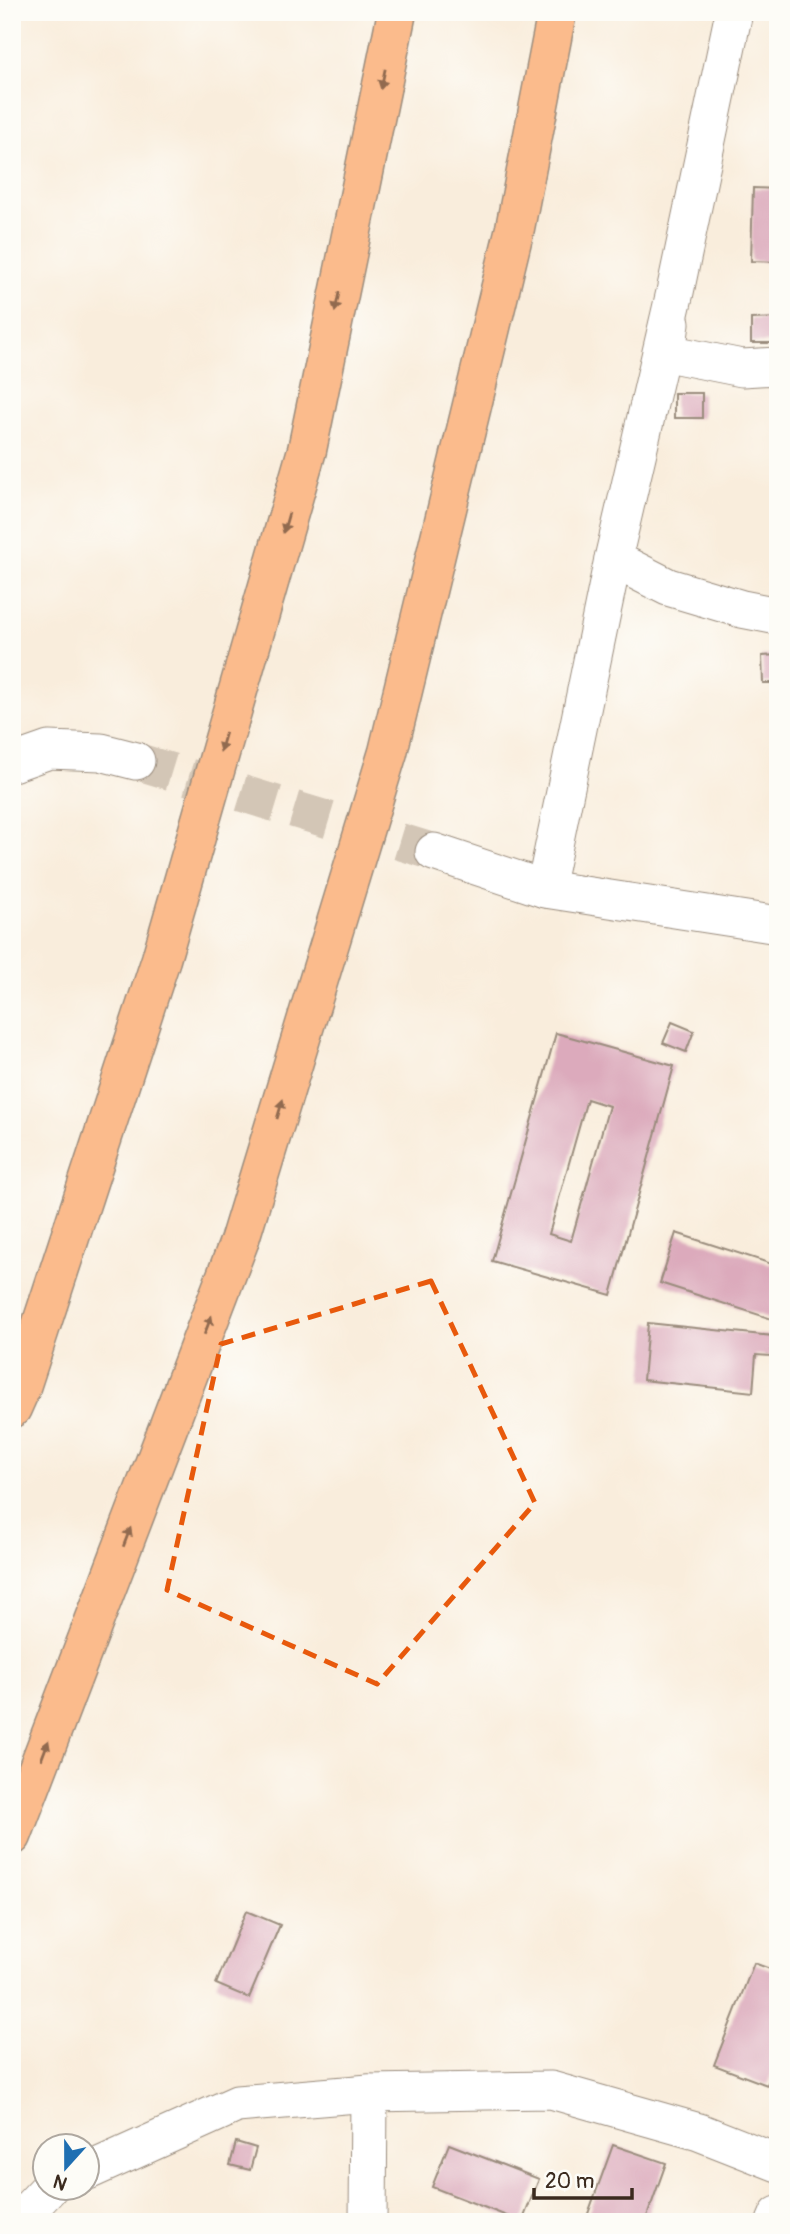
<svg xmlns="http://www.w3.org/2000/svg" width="790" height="2234" font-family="Pangolin,sans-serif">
<rect width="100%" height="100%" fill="#fdfcf7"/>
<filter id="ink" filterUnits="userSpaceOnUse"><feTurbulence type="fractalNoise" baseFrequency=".0143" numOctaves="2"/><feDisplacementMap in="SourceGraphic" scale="14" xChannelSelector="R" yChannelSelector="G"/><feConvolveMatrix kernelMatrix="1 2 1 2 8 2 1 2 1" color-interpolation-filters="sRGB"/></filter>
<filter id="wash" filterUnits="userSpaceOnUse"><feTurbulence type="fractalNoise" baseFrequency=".00686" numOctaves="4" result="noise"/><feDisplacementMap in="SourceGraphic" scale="28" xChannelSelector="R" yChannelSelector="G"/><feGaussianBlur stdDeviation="1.57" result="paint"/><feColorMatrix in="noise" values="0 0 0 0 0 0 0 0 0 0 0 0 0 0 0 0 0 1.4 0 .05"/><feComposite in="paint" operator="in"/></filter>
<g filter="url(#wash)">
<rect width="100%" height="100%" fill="#f9eddc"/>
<g id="blocks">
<g fill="#dcaabc" fill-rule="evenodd">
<polygon points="753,188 778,189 778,262 751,261"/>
<polygon points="778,318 778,343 751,343 751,319"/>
<rect x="674" y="393" width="28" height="25"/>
<polygon points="778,655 778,683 763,683 762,656"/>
<polygon points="672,1022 694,1031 686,1052 663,1043"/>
<path d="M556 1033 674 1066 611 1295 492 1261ZM587 1099 609 1106 571 1241 549 1234Z"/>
<polygon points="676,1233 778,1266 778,1321 660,1283"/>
<polygon points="648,1323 773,1336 771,1356 756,1355 753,1392 643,1380"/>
<polygon points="778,1864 778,1886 770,1883"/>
<polygon points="246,1911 280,1925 249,1998 216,1984"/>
<polygon points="754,1963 778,1972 778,2059 767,2085 714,2065"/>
<polygon points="236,2142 256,2148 250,2170 230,2165"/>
<polygon points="449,2144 539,2179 522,2222 432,2187"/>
<polygon points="613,2145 666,2163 645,2222 585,2222"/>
</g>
</g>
</g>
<g filter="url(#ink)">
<use href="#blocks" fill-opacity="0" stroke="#9a8c7d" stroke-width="2"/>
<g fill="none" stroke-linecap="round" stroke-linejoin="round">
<polyline stroke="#d3c6b6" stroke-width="37" stroke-dasharray="37 18" stroke-linecap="butt" points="136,761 434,852"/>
<defs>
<g id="minor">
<polyline points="671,323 667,353 742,368 778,366"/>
<polyline points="613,559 668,587 742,609 778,616"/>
<polyline points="12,763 49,750 101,752 136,761"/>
<polyline points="434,852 545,889 778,925"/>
<polyline points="545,889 613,559 675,292 734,12"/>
<polyline points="88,2171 237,2104 369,2093 551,2090 699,2132 778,2163"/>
<polyline points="17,2222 49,2188"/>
<polyline points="368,2222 369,2093"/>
<polyline points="775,2222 778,2215"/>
</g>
<g id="motorway">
<polyline points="12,1408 20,1390 161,959 307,450 397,12"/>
<polyline points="12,1836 239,1242 388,752 515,228 557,12"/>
</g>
</defs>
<use href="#minor" stroke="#9a8c7d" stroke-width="39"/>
<use href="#motorway" stroke="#9a8c7d" stroke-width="41"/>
<use href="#minor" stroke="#fff" stroke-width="37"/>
<use href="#motorway" stroke="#fbbb8c" stroke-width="38"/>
</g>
<defs><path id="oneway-solid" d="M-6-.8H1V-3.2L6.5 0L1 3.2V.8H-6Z" transform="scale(1.75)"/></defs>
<g fill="#916b50">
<use href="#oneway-solid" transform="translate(383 79) rotate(102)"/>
<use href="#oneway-solid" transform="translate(337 302) rotate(102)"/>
<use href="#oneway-solid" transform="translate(286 523) rotate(106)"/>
<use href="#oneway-solid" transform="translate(223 742) rotate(106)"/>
<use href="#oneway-solid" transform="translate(280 1109) rotate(-73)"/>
<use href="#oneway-solid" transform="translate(208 1325) rotate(-69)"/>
<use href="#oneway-solid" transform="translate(127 1537) rotate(-69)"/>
<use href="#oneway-solid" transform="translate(45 1750) rotate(-69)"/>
</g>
</g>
<path fill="none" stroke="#e8590c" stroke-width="5" stroke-dasharray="14 9" stroke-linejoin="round" d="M431 1281 535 1503 377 1684 167 1590 221 1344Z"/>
<rect width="790" height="2234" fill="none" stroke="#fdfcf7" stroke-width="42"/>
<g transform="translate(66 2167) rotate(201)"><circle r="33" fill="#fdfcf7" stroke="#afa8a0" stroke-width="2"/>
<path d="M0-5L12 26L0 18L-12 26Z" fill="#1f6fb2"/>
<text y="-10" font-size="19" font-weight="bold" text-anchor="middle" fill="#3b2a1e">N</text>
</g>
<path d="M534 2188v10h98v-10" fill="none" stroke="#3b2a1e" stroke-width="3.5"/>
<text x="545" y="2188" font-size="21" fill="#3b2a1e" stroke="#fdfcf7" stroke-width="5" paint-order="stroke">20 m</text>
</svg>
